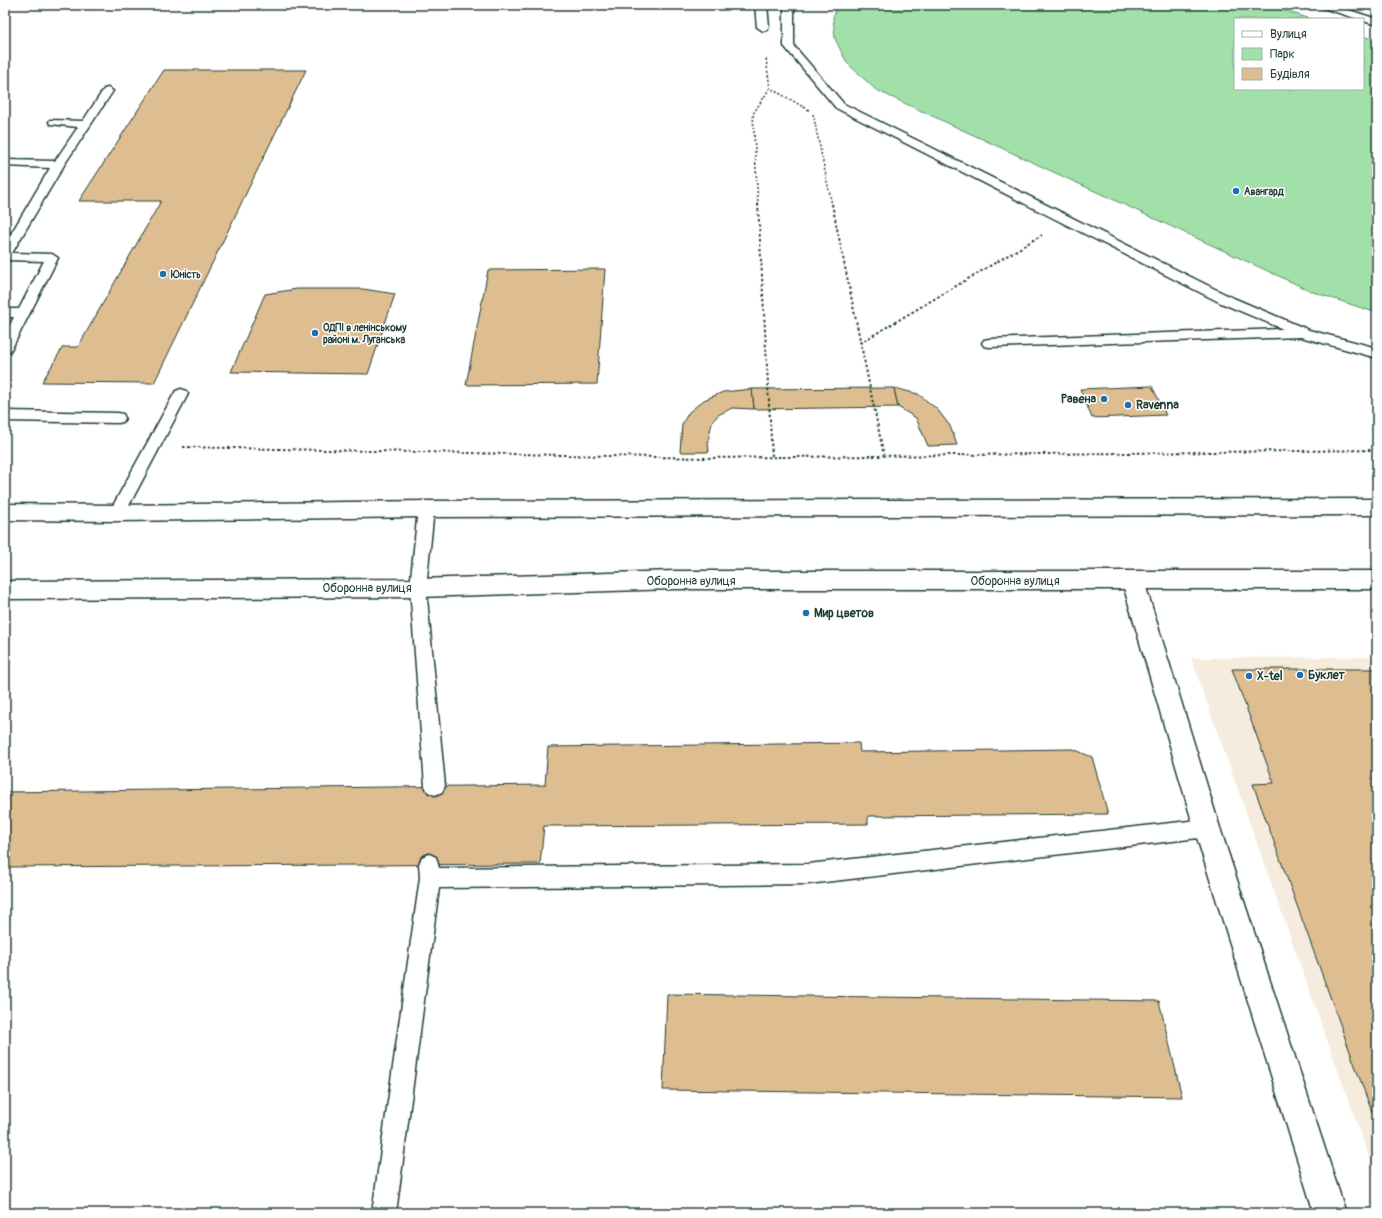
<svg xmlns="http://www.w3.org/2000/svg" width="1382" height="1218" font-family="Pangolin,sans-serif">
<rect width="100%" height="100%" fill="#fff"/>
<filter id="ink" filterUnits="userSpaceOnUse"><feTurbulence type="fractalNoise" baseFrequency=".025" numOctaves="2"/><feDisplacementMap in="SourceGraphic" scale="8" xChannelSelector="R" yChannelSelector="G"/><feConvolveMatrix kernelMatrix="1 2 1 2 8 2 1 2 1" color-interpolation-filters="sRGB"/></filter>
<g filter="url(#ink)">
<polygon fill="#f5ecde" points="1377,657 1377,1180 1191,658"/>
<polygon fill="#a1e1a9" stroke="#608f6e" points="838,5 1268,5 1311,19 1235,19 1235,89 1363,89 1363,36 1377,41 1377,313 1313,292 876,90 847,63 835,39 833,17"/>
<g fill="#debe91" stroke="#1f3d34">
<polygon points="164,70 306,70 154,383 42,382 63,347 78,347 161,201 79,201"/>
<polygon points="605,269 597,384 466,385 488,270"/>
<polygon points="297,289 363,289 395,294 368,374 231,372 265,294"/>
<polygon points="1152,386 1166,415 1092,418 1080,389"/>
<polygon points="894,388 898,407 754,409 752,389"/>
<polygon points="894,388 918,394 937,409 950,426 957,445 928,446 916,418 898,407"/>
<polygon points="752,389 754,409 732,408 718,415 712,422 708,442 709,452 680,452 682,424 689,412 704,400 723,392"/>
<polygon points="1232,669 1377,669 1377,1126 1253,784 1274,783"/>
<polygon points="859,743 860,752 1073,749 1092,757 1108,814 868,816 868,824 544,826 540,864 5,867 5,792 545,785 548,747"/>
<polygon points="667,994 1159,1001 1182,1097 663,1090"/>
</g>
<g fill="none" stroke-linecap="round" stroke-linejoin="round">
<defs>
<g id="service">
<polygon points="784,5 794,5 794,46 844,104 1231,297 1309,330 1377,348 1377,358 1301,337 989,347 984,346 982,343 984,340 989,339 1283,329 1221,303 836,108 784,46"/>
<polygon points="1318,5 1333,5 1377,19 1377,25 1363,21 1363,19 1358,19 1320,7"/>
<polygon points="108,88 113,91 64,165 12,253 52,254 58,258 12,348 10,351 5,352 5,335 14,317 5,317 5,309 19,309 44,261 5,260 5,244 50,168 5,166 5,160 55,161 78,127 50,124 49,122 50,120 83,121 104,89"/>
<polygon points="181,389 186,391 188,394 125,513 123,517 117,519 111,517 109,513 174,394 176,391"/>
<polygon points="5,411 118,413 123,414 125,418 123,422 118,423 5,421"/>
<polygon points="426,503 432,505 434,509 426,588 445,786 442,792 435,795 428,792 425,786 410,588 418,509 420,505"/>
<polygon points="1207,819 1214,821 1217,828 1214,835 1207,837 808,884 439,888 396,1213 372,1213 420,878 419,864 422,857 429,854 436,857 439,868 808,864"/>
</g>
<g id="minor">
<polygon points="755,5 767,5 769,27 767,30 763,31 757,27"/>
<polygon points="1133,572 1141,575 1144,581 1220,828 1346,1213 1314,1213 1194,828 1122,581 1125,575"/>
</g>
<g id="primary">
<polygon points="1377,499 1377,515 426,517 117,521 5,520 5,504 117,505 426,501"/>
<polygon points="675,571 1377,571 1377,589 675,589 418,597 5,599 5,581 418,579"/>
</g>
</defs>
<use href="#service" stroke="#1f3d34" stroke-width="3"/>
<use href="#minor" stroke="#1f3d34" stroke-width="3"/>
<use href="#primary" stroke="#1f3d34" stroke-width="3"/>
<g stroke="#1f3d34" stroke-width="1.5" stroke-dasharray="2 2" stroke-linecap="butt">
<polyline points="766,59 770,88 809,110"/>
<polyline points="813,114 832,205"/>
<polyline points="758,205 753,114 770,88"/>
</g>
<g stroke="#1f3d34" stroke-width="2" stroke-dasharray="2.5 2.5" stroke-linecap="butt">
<polyline points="758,204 772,457"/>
<polyline points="832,204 884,456"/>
<polyline points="860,343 1042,235"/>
<polyline points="183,447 704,458 1377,450"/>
</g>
<use href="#service" fill="#fff" fill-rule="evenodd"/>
<use href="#minor" fill="#fff" fill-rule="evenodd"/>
<use href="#primary" fill="#fff" fill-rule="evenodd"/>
</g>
</g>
<g fill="#1f6fb2" stroke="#fff" stroke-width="1.5">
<circle cx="1236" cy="191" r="4"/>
<circle cx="163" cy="274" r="4"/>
<circle cx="315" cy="333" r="4"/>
<circle cx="1104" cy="399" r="4"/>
<circle cx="1128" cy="405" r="4"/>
<circle cx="806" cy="613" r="4"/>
<circle cx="1300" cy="675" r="4"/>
<circle cx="1249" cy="676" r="4"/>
</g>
<g text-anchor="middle" stroke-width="3" stroke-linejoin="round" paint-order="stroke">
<g font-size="10" font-weight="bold" fill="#1f3d34" stroke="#fff" text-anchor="start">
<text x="1244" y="195">Авангард</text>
<text x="171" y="278">Юність</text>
<text x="323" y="331">ОДПІ в ленінському<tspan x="323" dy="12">районі м. Луганська</tspan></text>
</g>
<g font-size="12" font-weight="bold" fill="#1f3d34" stroke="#fff" text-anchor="start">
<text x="1096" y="403" text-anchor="end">Равена</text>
<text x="1136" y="409">Ravenna</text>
<text x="814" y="617">Мир цветов</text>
<text x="1308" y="679">Буклет</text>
<text x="1257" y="680">X-tel</text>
</g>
<g font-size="12" fill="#1f3d34" stroke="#fff">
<text x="691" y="585">Оборонна вулиця</text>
<text x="1015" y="585">Оборонна вулиця</text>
<text x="367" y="592">Оборонна вулиця</text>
</g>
</g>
<rect width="1382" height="1218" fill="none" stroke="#fff" stroke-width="20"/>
<rect x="10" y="10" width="1362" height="1198" fill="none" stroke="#1f3d34" stroke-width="1.5" filter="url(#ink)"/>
<rect x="1234" y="18" width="130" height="72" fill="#ffffff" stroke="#a5b1ae"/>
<rect x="1242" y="31" width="20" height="6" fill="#ffffff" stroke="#a5b1ae"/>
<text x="1270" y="38" font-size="12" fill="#1f3d34">Вулиця</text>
<rect x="1242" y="48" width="20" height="12" fill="#a1e1a9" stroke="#a5b1ae"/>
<text x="1270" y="58" font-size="12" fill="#1f3d34">Парк</text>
<rect x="1242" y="68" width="20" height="12" fill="#debe91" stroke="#a5b1ae"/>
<text x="1270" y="78" font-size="12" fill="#1f3d34">Будівля</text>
</svg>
